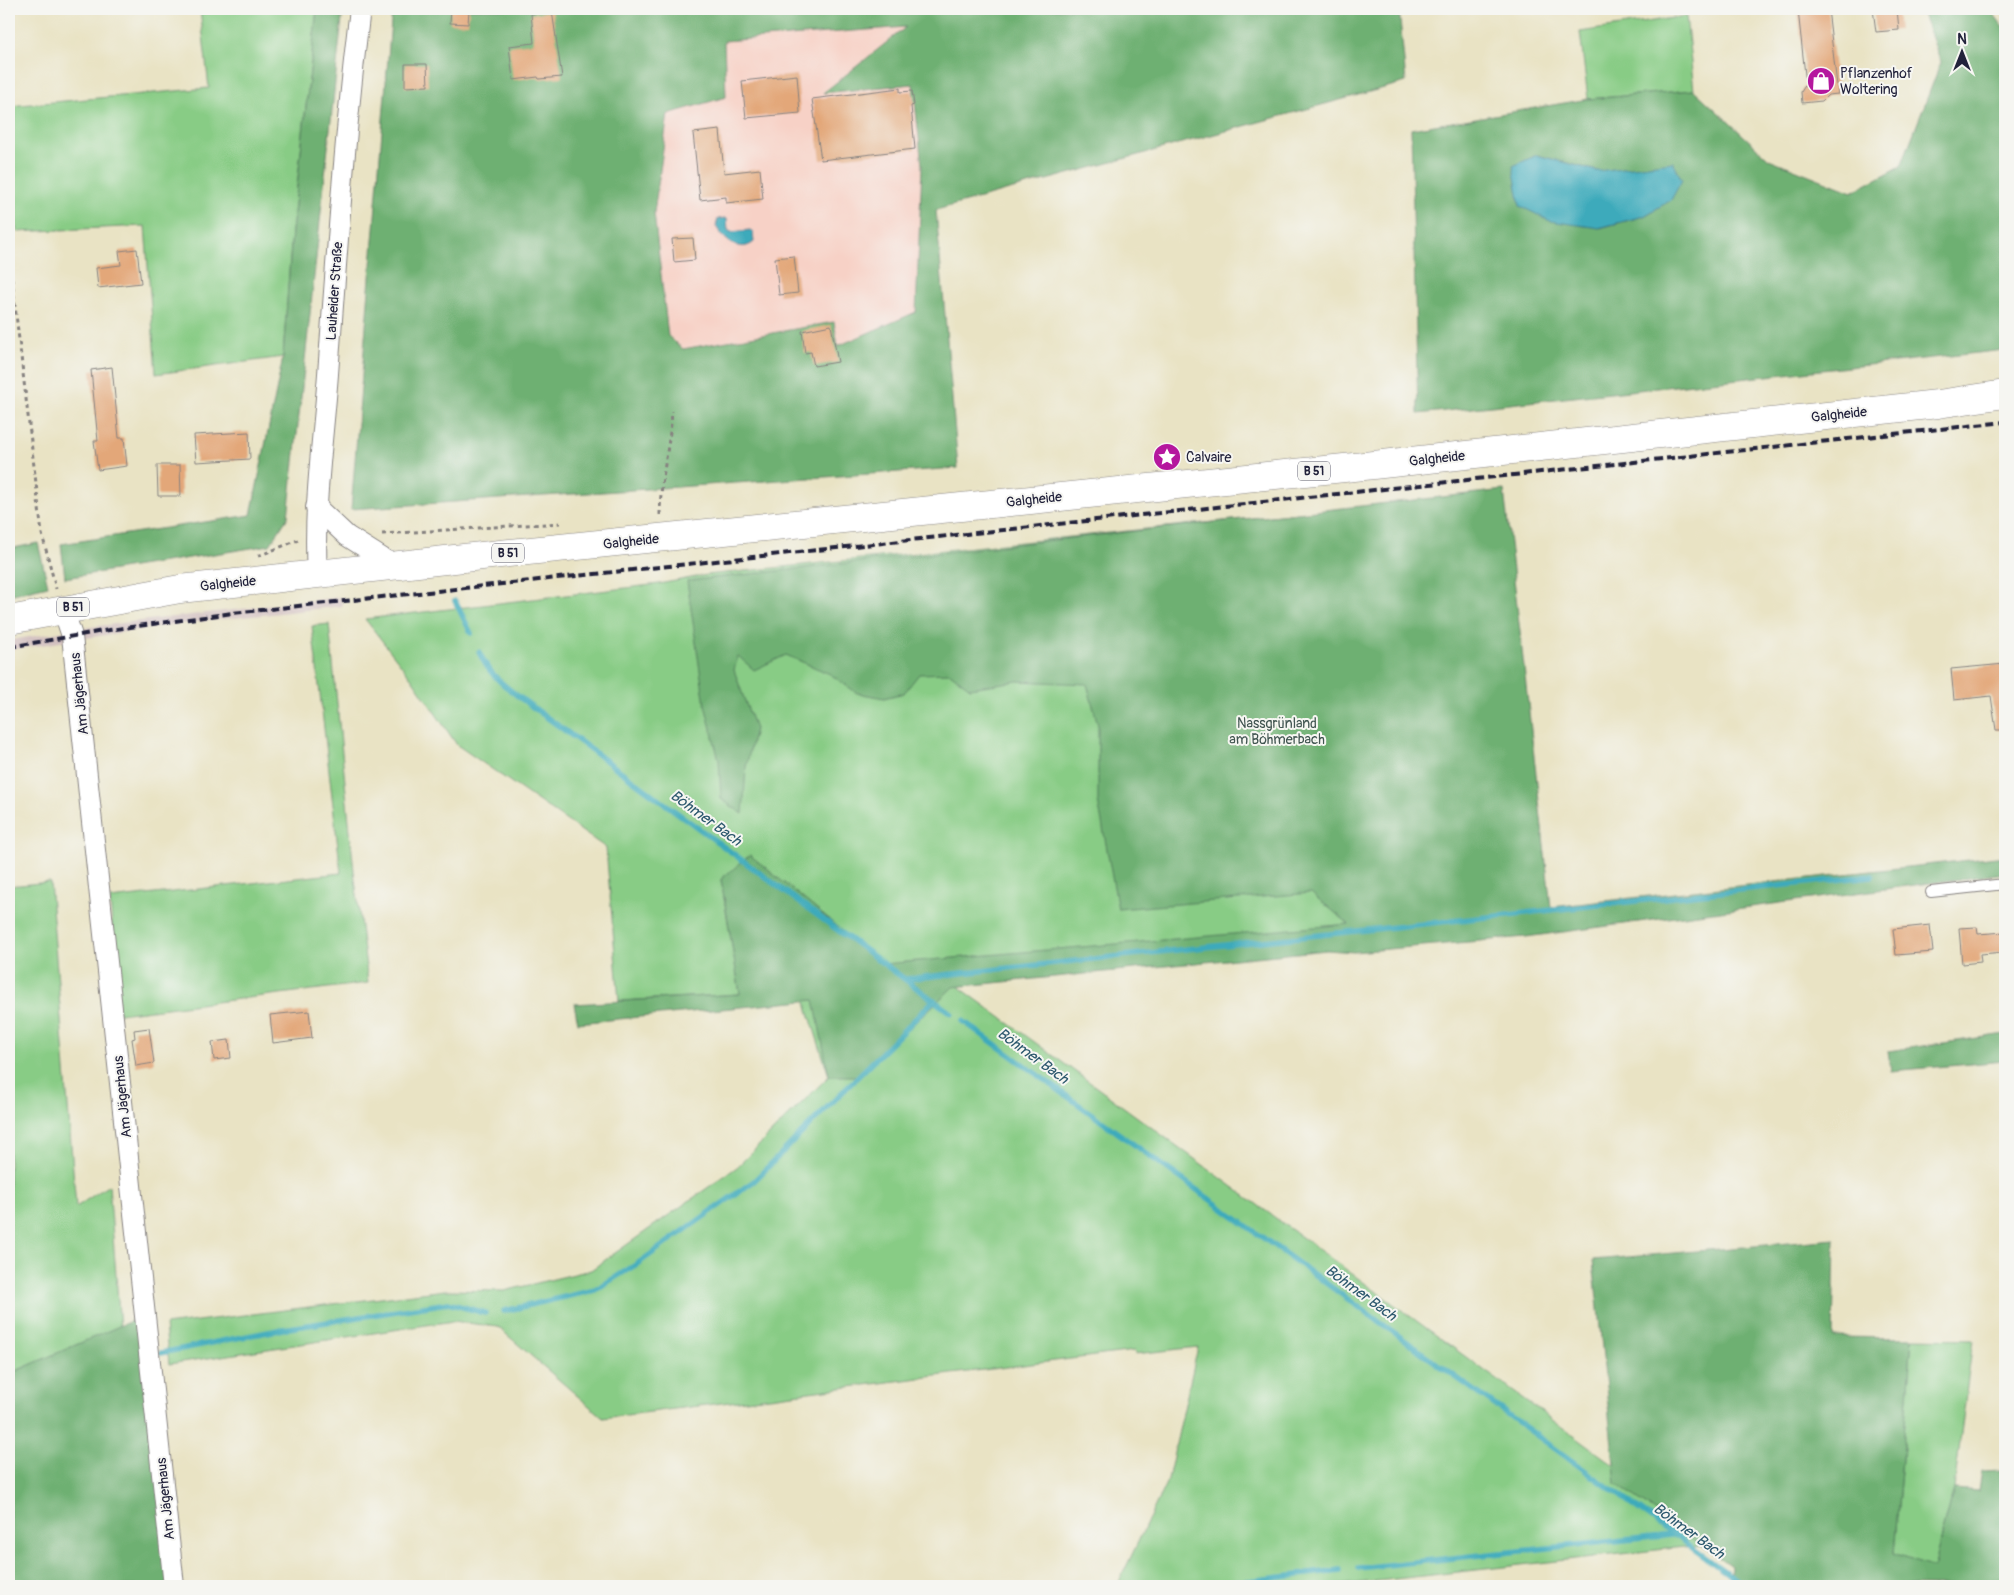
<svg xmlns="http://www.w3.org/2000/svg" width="2014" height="1595" font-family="Pangolin,sans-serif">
<rect width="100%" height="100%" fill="#f6f6f2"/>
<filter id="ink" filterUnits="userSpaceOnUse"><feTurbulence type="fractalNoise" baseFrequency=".02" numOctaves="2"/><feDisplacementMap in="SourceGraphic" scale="10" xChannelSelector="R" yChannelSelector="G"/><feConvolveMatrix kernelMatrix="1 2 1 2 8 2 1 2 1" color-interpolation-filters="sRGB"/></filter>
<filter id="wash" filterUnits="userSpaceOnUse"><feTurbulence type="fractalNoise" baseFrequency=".0096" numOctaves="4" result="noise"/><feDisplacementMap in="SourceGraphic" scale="20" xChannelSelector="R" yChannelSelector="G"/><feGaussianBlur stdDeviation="1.12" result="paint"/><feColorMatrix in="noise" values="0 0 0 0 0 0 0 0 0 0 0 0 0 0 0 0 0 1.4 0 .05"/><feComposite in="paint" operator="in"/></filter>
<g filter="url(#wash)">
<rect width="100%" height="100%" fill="#e9e3c4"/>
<polygon fill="#f7d1c6" points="907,27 823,92 912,84 922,165 917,312 837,346 833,323 683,349 668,335 654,213 668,114 726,97 723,41"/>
<polygon fill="#d2bfbf" points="341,597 342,606 163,626 9,650 9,641 17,639 90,627"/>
<g fill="#88cc85" stroke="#557760">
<polygon points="200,9 317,9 292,231 283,357 156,374 145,226 17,232 9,170 9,106 209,88"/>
<polygon points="1686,16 1694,90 1588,99 1580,32"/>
<polygon points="1500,492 1546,919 951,981 1618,1468 1621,1487 1702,1545 1332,1586 1117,1586 1168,1479 1198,1347 1135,1354 1134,1351 603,1418 498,1327 453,1321 169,1364 165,1325 445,1290 504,1291 591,1270 737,1167 829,1076 803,994 721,880 740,994 619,1001 606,848 457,745 412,679 365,619 659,584 707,575"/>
<polygon points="329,624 354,871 368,983 119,1014 110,899 341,873 312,626"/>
<polygon points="50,882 76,1207 109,1185 120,1326 9,1374 9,886"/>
<polygon points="1912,1338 1973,1339 1954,1489 1934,1569 1894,1554"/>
</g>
<g fill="#6eb072" stroke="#486956" fill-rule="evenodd">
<polygon points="317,9 343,9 288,517 270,545 65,578 61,544 251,515 283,357 292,231"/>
<path d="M392 9H1399L1406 82 936 210 958 468 351 509ZM906 27 823 93 913 84 922 165 916 312 838 346 834 322 683 349 668 336 654 213 668 114 726 97 724 41Z"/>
<path d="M1921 9H1990L2005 29V350L1418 414 1411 129 1588 99 1694 90 1769 159 1852 192 1901 166 1941 62ZM1537 155 1597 171 1671 200 1644 216 1600 228Z"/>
<polygon points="1504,490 1551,907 2005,856 2005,873 1526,937 1354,952 1327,950 953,987 858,1076 829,1076 814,1000 578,1023 574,1004 740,994 721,879 750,855 883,964 1349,924 1311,893 1118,909 1098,801 1098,725 1087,684 1017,681 970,688 950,673 919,674 904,693 884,698 857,693 830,674 786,655 754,670 738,656 734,670 755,729 746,767 743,814 721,799 719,760 705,705 687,581"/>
<polygon points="38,543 48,586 9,595 9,549"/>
<polygon points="2005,1034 2005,1061 1891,1071 1888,1051"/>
<polygon points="1835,1239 1833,1337 1912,1338 1894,1554 1934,1568 1954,1489 1979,1491 1982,1471 2003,1470 2005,1465 2005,1586 1760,1586 1753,1582 1753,1586 1729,1586 1731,1566 1616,1484 1593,1260"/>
<polygon points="138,1318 171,1586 9,1586 9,1374"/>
</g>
<g fill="#3caabb" stroke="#2f667b">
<polygon points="1537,155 1597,171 1673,162 1682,180 1671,200 1644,216 1599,228 1550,221 1520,206 1513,166"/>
<path d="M725 218 727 219 728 230 731 232 750 230 753 232 754 242C740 254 723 240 716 226L718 219Z"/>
</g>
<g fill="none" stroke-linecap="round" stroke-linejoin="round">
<g stroke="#3caabb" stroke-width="5.5">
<polyline points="455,601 471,633"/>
<path d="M479 652C489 674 501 683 519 697L951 1013"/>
<polyline points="906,979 1872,876"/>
<polyline points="963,1021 1745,1586"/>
<polyline points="504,1311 595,1290 637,1264 754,1181 934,1000"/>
<polyline points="161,1353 283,1329 448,1303 485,1313"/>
<polyline points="1358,1568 1672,1535"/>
<polyline points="1231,1583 1341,1570"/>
</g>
</g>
<g id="blocks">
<g fill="#e3a779">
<polygon points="451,9 469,9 468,24 450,23"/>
<polygon points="1808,9 1828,9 1838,94 1828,95 1822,101 1802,103 1801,92 1806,84 1798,10"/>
<polygon points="1873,9 1897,9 1899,30 1876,32"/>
<polygon points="552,11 562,77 539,79 538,77 513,80 509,46 534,43 531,14"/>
<polygon points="405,64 427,64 428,86 405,87"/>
<polygon points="797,75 800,113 746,118 742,81"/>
<polygon points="900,88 900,92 912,91 914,105 911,106 915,149 821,160 812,99"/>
<polygon points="720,130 724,173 760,169 763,199 726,203 726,197 700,200 693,133"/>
<polygon points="693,238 695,260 674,262 672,239"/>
<polygon points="137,249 141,283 98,288 96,268 121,265 119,251"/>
<polygon points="794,256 798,293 779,295 775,258"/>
<polygon points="831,325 838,362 814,366 811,352 805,353 802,331"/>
<polygon points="112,367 119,438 124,438 127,466 98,470 94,441 98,441 91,370"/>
<polygon points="249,432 250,459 196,462 194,435"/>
<polygon points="157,465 180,465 181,496 158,496"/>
<polygon points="2005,664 2005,730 1996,730 1991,696 1954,700 1951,669"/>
<polygon points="1930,925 1933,952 1896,955 1893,929"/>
<polygon points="1977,927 1978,934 2005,932 2005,952 1980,954 1981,962 1962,964 1959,928"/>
<polygon points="309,1011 312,1038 273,1043 270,1015"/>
<polygon points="149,1028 154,1063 136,1066 132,1039 135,1038 134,1030"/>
<polygon points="229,1040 231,1058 214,1060 212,1042"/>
</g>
</g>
</g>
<g filter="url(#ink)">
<use href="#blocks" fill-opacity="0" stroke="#868280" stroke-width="1"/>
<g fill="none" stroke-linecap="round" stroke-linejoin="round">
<defs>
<polyline id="service" points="1931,892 2005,884"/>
<g id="minor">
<polyline points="316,507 347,536 393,565"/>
<path d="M317 573C313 507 323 440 328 374 337 252 345 130 360 9"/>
<polyline points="63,609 72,636 174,1586"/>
</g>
<polyline id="primary" points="9,620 180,589 500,554 1364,466 1938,404 2005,394"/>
</defs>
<use href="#service" stroke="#868280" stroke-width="12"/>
<use href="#minor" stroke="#868280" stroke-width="22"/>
<use href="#primary" stroke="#868280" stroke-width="29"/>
<g stroke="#868280" stroke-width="3" stroke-dasharray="4 4" stroke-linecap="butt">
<polyline points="9,255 42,534 56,589"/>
<path d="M660 515C660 480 670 446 672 411"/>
<polyline points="382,534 560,523"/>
<polyline points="258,556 298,540"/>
</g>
<use href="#service" stroke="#fff" stroke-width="10"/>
<use href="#minor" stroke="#fff" stroke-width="20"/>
<use href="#primary" stroke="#fff" stroke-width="28"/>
<polyline stroke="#22223b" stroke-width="4" stroke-dasharray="8 4" stroke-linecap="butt" points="9,647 109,630 233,613 2005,422"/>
</g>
</g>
<defs>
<symbol id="shop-disc" viewBox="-11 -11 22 22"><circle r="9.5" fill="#b5179e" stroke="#f6f6f2"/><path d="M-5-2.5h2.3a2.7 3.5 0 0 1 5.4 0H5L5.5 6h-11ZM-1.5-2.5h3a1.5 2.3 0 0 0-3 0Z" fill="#fff"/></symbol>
<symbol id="sight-disc" viewBox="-11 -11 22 22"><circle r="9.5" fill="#b5179e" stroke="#f6f6f2"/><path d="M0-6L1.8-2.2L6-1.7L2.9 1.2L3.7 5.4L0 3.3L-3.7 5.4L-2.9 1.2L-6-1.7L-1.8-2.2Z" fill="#fff"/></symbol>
</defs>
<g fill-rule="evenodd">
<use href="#shop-disc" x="1805" y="65" width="32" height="32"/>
<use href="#sight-disc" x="1151" y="441" width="32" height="32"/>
</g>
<g text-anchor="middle" stroke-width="4" stroke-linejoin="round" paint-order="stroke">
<g fill="#f6f6f2" stroke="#626272" stroke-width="1">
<rect x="1298" y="461.5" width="32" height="19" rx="4"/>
<rect x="492" y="543.5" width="32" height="19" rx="4"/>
<rect x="57" y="597.5" width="32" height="19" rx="4"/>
</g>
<g font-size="12" font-weight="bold" fill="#22223b">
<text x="1314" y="475">B 51</text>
<text x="508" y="557">B 51</text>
<text x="73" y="611">B 51</text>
</g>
<g font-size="14" fill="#22223b" stroke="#f6f6f2" text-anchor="start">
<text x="1840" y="78">Pflanzenhof<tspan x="1840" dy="16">Woltering</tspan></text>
<text x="1186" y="462">Calvaire</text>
</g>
<g font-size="14" fill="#22223b" stroke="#f6f6f2">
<text transform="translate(334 291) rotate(-86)" y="5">Lauheider Straße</text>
<text transform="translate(1839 414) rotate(-6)" y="5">Galgheide</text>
<text transform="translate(1437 458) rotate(-6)" y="5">Galgheide</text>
<text transform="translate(1034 499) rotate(-6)" y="5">Galgheide</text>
<text transform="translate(631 541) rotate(-6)" y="5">Galgheide</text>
<text transform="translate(228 583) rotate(-6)" y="5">Galgheide</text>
<text transform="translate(79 694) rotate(-96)" y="5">Am Jägerhaus</text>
<text transform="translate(122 1097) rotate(-96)" y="5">Am Jägerhaus</text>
<text transform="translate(165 1499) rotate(-96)" y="5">Am Jägerhaus</text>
</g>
<g font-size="14" fill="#415551" stroke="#f6f6f2">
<text x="1277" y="728">Nassgrünland<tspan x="1277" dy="16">am Böhmerbach</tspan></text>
</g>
<g font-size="15" font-style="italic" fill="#2c586e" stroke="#f6f6f2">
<text transform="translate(706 818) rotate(36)" y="5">Böhmer Bach</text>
<text transform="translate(1033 1056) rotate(36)" y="5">Böhmer Bach</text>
<text transform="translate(1361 1293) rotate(36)" y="5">Böhmer Bach</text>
<text transform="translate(1689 1531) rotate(36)" y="5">Böhmer Bach</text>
</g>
</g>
<rect width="2014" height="1595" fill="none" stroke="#f6f6f2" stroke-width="30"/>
<g transform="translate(1962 52)" stroke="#f6f6f2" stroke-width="4" paint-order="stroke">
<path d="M0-4L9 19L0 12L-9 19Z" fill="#22223b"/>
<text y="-8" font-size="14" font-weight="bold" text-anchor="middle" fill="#22223b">N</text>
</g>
</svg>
